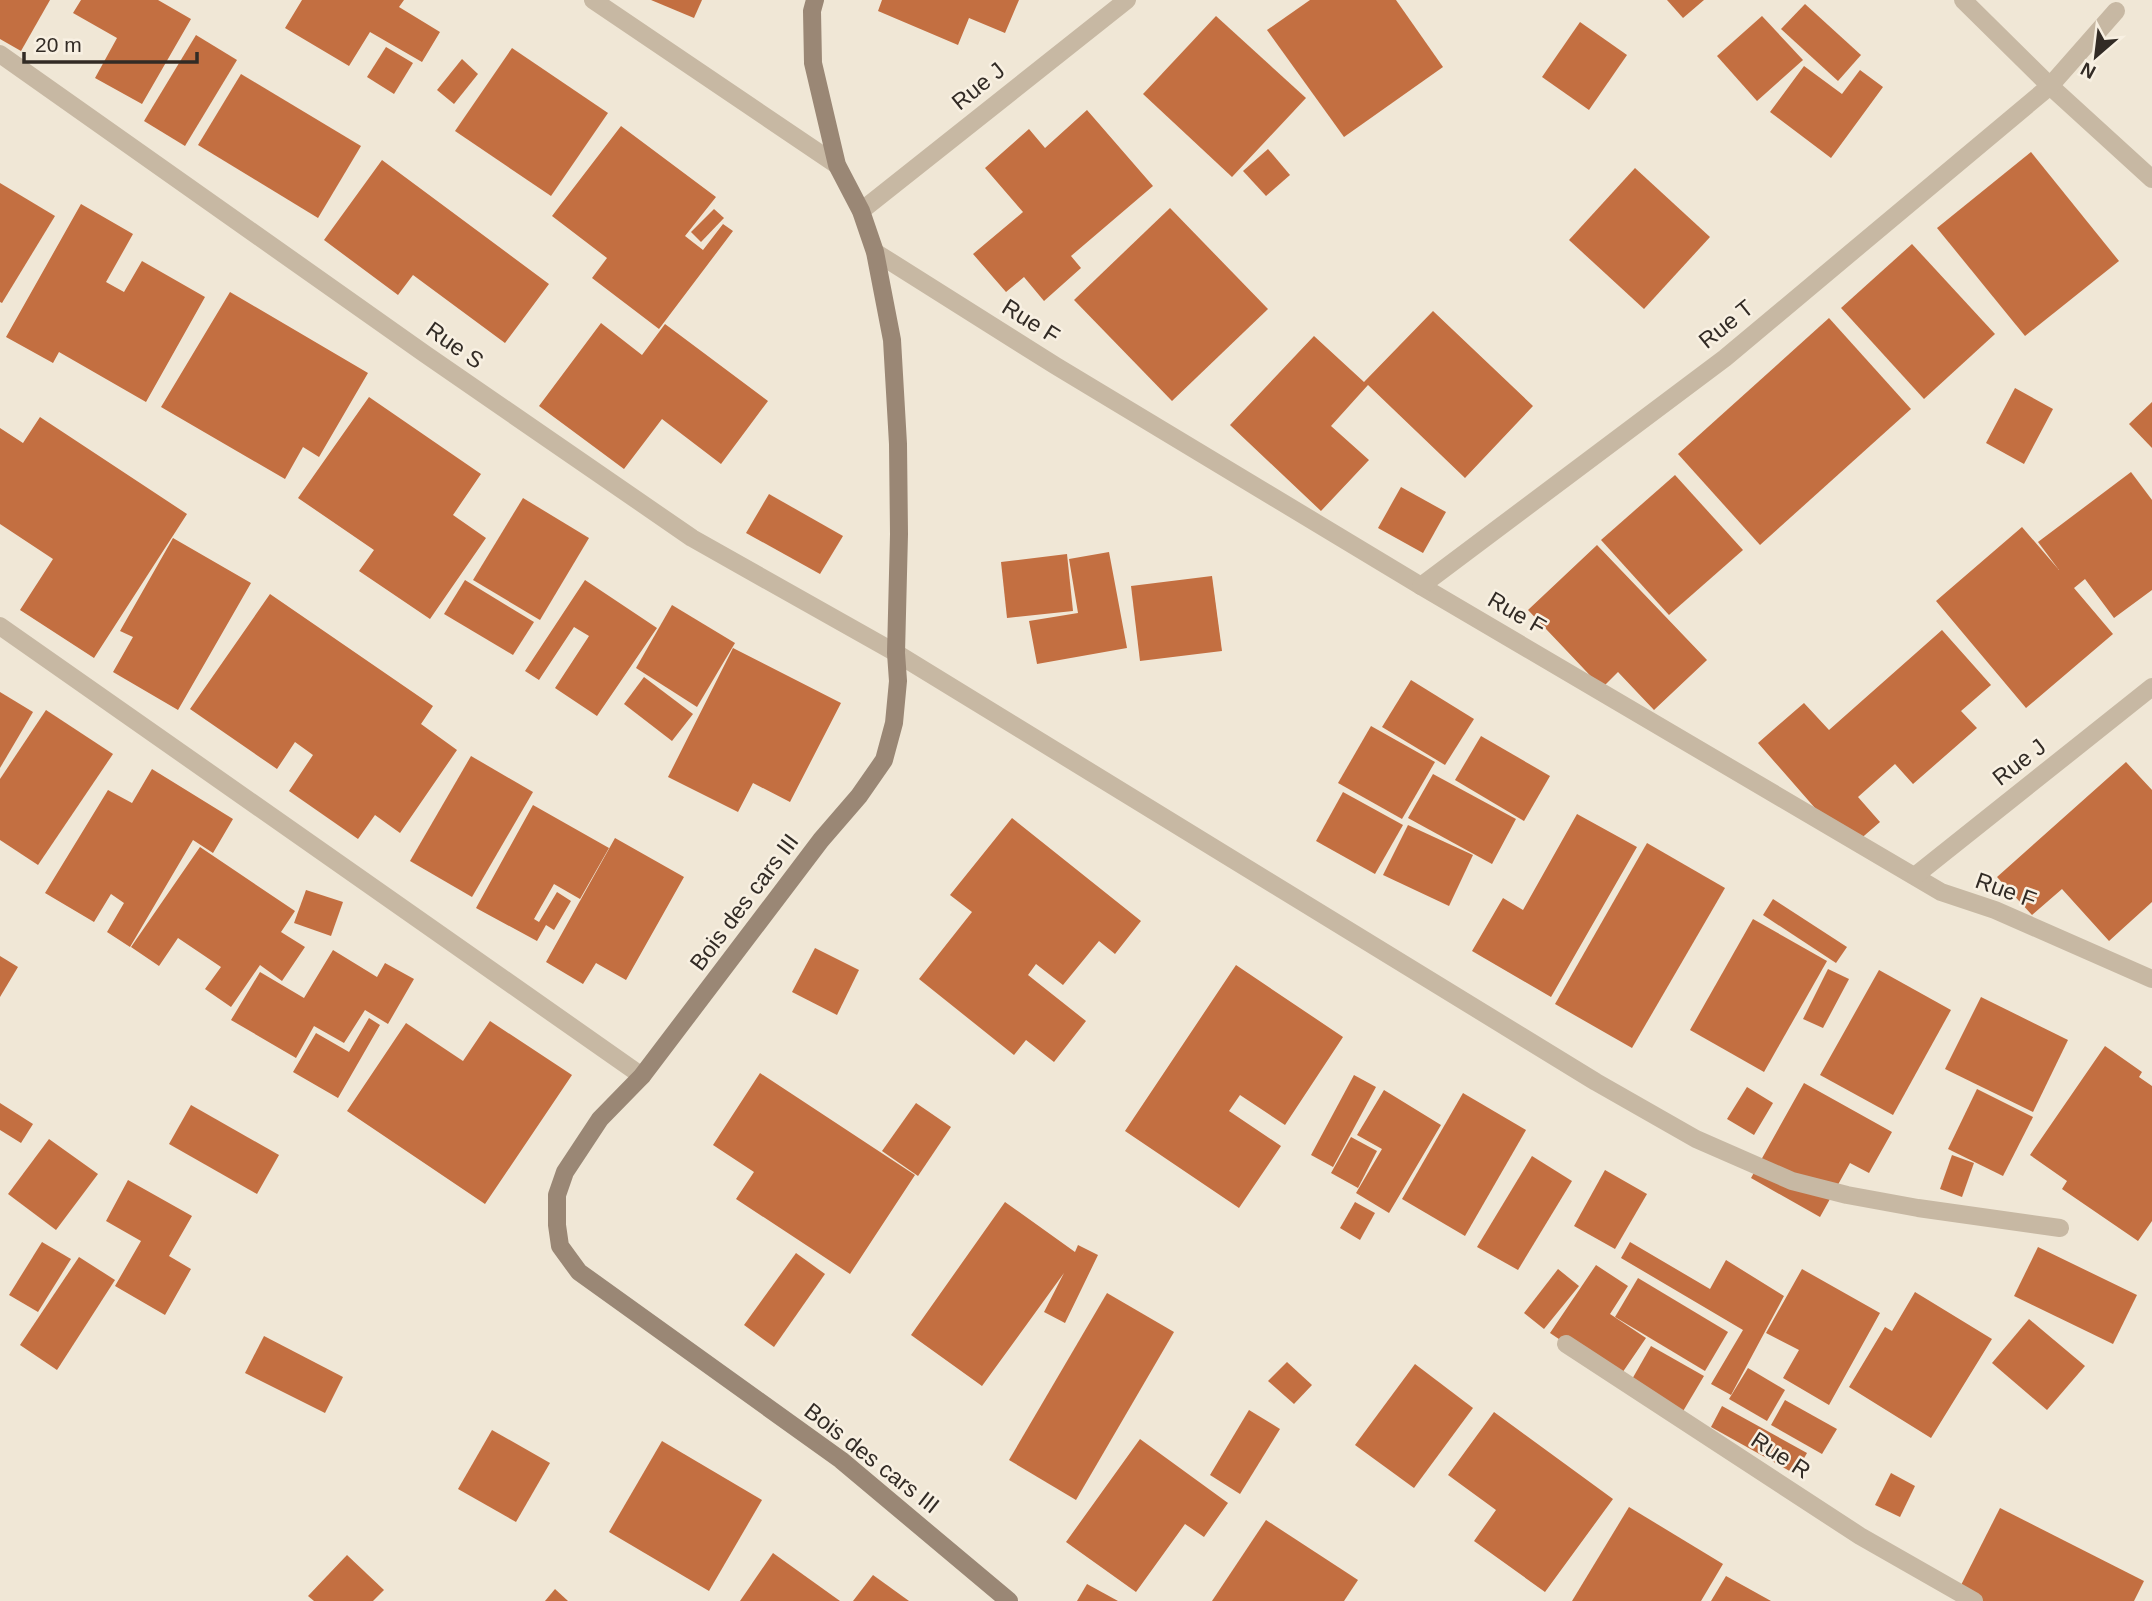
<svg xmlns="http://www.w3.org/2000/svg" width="2152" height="1601" font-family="Helvetica,sans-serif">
<rect width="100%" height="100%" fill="#f0e7d6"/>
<g fill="#c36f41">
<polygon points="0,0 50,0 21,51 0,39"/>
<polygon points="81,0 158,0 191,19 142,104 95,78 117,38 73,13"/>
<polygon points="302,0 404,0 399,7 440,32 422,62 370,32 349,66 285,28"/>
<polygon points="651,0 702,0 694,18"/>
<polygon points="882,0 1019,0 1005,33 969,18 958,45 878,11"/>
<polygon points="1310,0 1396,0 1443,67 1344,137 1267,30"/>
<polygon points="1667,0 1704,0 1683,18"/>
<polygon points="1805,4 1861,55 1838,81 1781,29"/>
<polygon points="1216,16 1306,98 1232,177 1143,94"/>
<polygon points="1762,16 1803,60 1757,101 1717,56"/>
<polygon points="1580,22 1627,55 1589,110 1542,77"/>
<polygon points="196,35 237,60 185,146 144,121"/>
<polygon points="386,47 413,63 394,94 367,77"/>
<polygon points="512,48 608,113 551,196 455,131"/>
<polygon points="462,59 478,74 454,104 437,90"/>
<polygon points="1804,66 1842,94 1860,70 1883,87 1831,158 1770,112"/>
<polygon points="241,74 361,146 318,218 198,145"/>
<polygon points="1087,110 1153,186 1071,256 1081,268 1044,301 1024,277 1006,292 973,254 1023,212 985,168 1029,129 1045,148"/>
<polygon points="621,126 716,197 685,236 703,250 723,224 733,231 659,329 592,278 607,258 552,216"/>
<polygon points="1268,149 1290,175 1266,196 1243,171"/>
<polygon points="2031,152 2119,261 2025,336 1937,228"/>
<polygon points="382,160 549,284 505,343 413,275 398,295 324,240"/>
<polygon points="1635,168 1710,237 1644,309 1569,240"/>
<polygon points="0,183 55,216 2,303 0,302"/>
<polygon points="81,204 133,234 106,282 124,292 142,261 205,297 146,402 59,352 53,363 6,337"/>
<polygon points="1170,208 1268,309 1172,401 1074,300"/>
<polygon points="714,209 724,218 701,242 691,232"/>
<polygon points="1912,244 1995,334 1924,399 1841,308"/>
<polygon points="230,292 368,373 319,457 303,447 285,479 161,407"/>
<polygon points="1433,311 1533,406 1465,478 1368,385 1331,426 1369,460 1321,511 1230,425 1314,336 1364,382"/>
<polygon points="1829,318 1911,409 1760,545 1678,454"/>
<polygon points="601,323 642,355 665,324 768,401 721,464 662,419 624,469 539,406"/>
<polygon points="2015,388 2053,409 2024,464 1986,443"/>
<polygon points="369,397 481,474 453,515 486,538 430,619 359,571 374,550 298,498"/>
<polygon points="2152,402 2152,448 2129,424"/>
<polygon points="40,417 187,514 94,658 20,610 53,559 0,524 0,428 23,443"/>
<polygon points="2131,472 2152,500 2152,590 2114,618 2085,579 2074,588 2113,634 2026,708 1936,601 2022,527 2059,570 2038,542"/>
<polygon points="1675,475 1743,550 1669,615 1601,540"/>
<polygon points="1401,487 1446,512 1423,553 1378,528"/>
<polygon points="769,494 843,536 820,574 746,533"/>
<polygon points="523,498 589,538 540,620 473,580"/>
<polygon points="173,538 251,583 178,710 113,672 133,637 120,631"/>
<polygon points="1597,545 1707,660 1654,710 1618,672 1602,688 1528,610"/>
<polygon points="1109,552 1127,648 1037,664 1029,621 1078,613 1069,559"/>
<polygon points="1067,554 1073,611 1007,618 1001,562"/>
<polygon points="1212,576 1222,651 1140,661 1131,586"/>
<polygon points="465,580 534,622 513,655 444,614"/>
<polygon points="585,580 657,628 597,716 555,688 589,636 574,627 539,680 525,671"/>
<polygon points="270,594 433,706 421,724 457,750 400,833 375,815 358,839 289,791 313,755 295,742 277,769 190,709"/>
<polygon points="672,605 735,643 697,707 636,668"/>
<polygon points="1942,630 1991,685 1961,711 1977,728 1913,784 1895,764 1858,797 1880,822 1850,848 1758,743 1804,703 1829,730"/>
<polygon points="733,648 841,703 790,802 753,783 738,812 668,777"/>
<polygon points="644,677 693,714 672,741 624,704"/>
<polygon points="1411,680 1474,719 1445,765 1382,727"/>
<polygon points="0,692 33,712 0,768"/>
<polygon points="46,710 113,754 38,865 0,840 0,779"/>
<polygon points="1371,726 1435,762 1402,819 1338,783"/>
<polygon points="1481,736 1550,776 1524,821 1455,780"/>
<polygon points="471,756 533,792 472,897 410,861"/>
<polygon points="2126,762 2152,790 2152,902 2109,941 2062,889 2032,915 1997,877"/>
<polygon points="152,769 233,819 213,853 193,840 130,947 107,932 124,903 111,894 94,922 45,893 108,790 132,803"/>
<polygon points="1433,774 1516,819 1492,864 1408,818"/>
<polygon points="1343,792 1403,825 1375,874 1316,841"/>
<polygon points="533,805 609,848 580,899 554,884 534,919 539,922 557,892 571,901 554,930 546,925 537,941 476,908"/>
<polygon points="1577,814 1637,847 1551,997 1472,951 1503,898 1523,910"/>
<polygon points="1012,818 1141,921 1115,954 1099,941 1063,985 1036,964 1028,975 1086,1021 1054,1062 1026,1040 1014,1055 919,979 972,912 950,895"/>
<polygon points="1408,825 1473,855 1449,906 1383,875"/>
<polygon points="615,838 684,877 626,980 596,963 583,984 546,962"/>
<polygon points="1647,843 1725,888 1632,1048 1555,1004"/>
<polygon points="200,847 295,911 281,932 305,947 282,981 260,965 231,1007 205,989 221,967 178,938 159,966 131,947"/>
<polygon points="306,890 343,902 331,936 294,923"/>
<polygon points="1773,899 1847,947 1836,963 1763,915"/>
<polygon points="1753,919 1827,961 1764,1072 1690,1030"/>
<polygon points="815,948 859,970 837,1015 792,992"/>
<polygon points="333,950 377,977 385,963 414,979 388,1024 365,1010 344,1043 314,1026 296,1058 231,1020 260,972 304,998"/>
<polygon points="0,956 18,967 0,997"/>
<polygon points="1236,965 1343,1037 1285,1125 1240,1095 1229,1111 1281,1146 1239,1208 1125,1131"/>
<polygon points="1828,969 1849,979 1823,1028 1803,1019"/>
<polygon points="1879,970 1951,1010 1893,1115 1820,1075"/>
<polygon points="1981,997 2068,1040 2033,1112 1945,1069"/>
<polygon points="369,1018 380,1025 338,1098 293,1072 316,1033 349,1052"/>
<polygon points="490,1021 572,1075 485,1204 347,1111 406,1023 463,1061"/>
<polygon points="2105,1046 2142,1072 2139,1077 2152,1086 2152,1221 2138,1241 2062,1189 2067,1181 2030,1155"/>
<polygon points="760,1073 915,1175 850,1274 736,1199 754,1172 713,1145"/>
<polygon points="1354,1075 1376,1087 1333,1167 1311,1155"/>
<polygon points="1804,1083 1892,1132 1869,1173 1850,1163 1820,1217 1751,1178"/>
<polygon points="1747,1087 1773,1103 1754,1135 1727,1119"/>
<polygon points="1977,1089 2033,1117 2003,1176 1948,1149"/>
<polygon points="1384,1090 1441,1125 1389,1213 1356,1193 1382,1149 1357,1135"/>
<polygon points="1463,1093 1526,1130 1465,1236 1402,1199"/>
<polygon points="0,1103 33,1124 21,1143 0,1130"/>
<polygon points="916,1103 951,1127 918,1176 882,1151"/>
<polygon points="191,1105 279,1155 257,1194 169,1144"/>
<polygon points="1351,1137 1377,1151 1358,1188 1331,1173"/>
<polygon points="49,1139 98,1174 56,1230 8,1194"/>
<polygon points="1952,1155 1974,1163 1962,1197 1940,1189"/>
<polygon points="1532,1156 1572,1181 1518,1270 1477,1247"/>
<polygon points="1605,1170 1647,1194 1615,1249 1574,1226"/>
<polygon points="128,1180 192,1216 169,1256 191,1269 165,1315 115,1286 141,1241 106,1221"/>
<polygon points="1005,1202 1075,1252 1078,1245 1098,1255 1065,1323 1044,1312 1064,1273 982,1386 911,1335"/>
<polygon points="1355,1202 1375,1213 1360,1240 1340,1228"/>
<polygon points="42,1242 71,1259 38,1312 9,1295"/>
<polygon points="1630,1242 1710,1289 1726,1260 1784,1296 1731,1395 1711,1384 1743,1330 1621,1258"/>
<polygon points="2038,1247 2137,1295 2113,1344 2014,1296"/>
<polygon points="796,1253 825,1274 774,1347 744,1325"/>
<polygon points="79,1257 115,1280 57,1370 20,1345"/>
<polygon points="1596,1265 1628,1286 1610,1314 1646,1338 1618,1379 1550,1333"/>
<polygon points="1558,1269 1579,1286 1544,1329 1524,1313"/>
<polygon points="1802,1269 1880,1313 1829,1405 1783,1378 1799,1350 1766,1333"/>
<polygon points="1638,1278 1728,1332 1705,1371 1615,1317"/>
<polygon points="1915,1292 1992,1339 1931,1438 1849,1387 1885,1327 1892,1331"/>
<polygon points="1107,1293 1174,1332 1076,1500 1009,1460"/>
<polygon points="2029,1319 2085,1366 2047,1410 1992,1363"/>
<polygon points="264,1336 343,1377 325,1413 245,1373"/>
<polygon points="1651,1346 1704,1376 1679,1418 1627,1388"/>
<polygon points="1287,1362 1312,1385 1294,1404 1268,1381"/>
<polygon points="1415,1364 1473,1408 1414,1488 1355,1445"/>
<polygon points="1748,1368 1785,1390 1767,1421 1729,1399"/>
<polygon points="1785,1400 1837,1429 1822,1454 1771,1425"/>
<polygon points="1722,1406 1807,1453 1795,1474 1711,1427"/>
<polygon points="1249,1410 1280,1429 1240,1494 1210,1475"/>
<polygon points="1494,1412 1613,1499 1545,1592 1474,1541 1496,1510 1448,1475"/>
<polygon points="492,1430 550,1463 516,1522 458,1489"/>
<polygon points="1140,1439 1228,1503 1204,1537 1185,1524 1136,1592 1066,1542"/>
<polygon points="662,1441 762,1500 709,1591 609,1532"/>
<polygon points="1891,1473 1915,1486 1900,1517 1875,1505"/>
<polygon points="1629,1507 1723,1564 1701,1601 1572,1601"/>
<polygon points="2000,1508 2144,1581 2134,1601 1977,1601 1958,1591"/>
<polygon points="1266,1520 1358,1580 1344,1601 1212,1601"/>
<polygon points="773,1553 840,1601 740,1601"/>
<polygon points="347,1555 384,1590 373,1601 314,1601 308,1596"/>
<polygon points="873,1575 909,1601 853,1601"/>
<polygon points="1726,1576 1771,1601 1711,1601"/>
<polygon points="1087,1584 1118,1601 1077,1601"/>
<polygon points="555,1589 568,1601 545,1601"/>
</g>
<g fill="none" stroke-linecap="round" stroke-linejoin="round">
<g stroke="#c7b8a3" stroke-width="18">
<polyline points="593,0 837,165"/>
<polyline points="1963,0 2050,86 2152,179"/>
<polyline points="0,54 425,354 692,538 896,653 1596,1082 1696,1139 1792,1181 1847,1195 1918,1208 2060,1228"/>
<polyline points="861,211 1127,0"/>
<polyline points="875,252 1056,366 1421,586 1941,892 1995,910 2152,979"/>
<polyline points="1421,586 1725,358 2050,86 2116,11"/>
<polyline points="0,626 642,1076"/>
<polyline points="1916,875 2152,687"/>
<polyline points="1566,1344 1860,1536 1974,1601"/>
</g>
<polyline stroke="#9a8775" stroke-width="18" points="815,0 812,11 813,63 837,165 861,211 875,252 892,340 898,444 899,534 896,653 898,681 894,723 884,760 859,796 821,840 642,1076 600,1119 565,1172 557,1195 557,1225 560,1246 579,1272 841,1460 1009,1601"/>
</g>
<g text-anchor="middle" stroke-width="5" stroke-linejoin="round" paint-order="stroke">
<g font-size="23" fill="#322b25" stroke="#f8f0e2">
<text transform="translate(978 86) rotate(-39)" y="8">Rue J</text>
<text transform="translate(1031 321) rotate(32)" y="8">Rue F</text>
<text transform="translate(1726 324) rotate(-39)" y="8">Rue T</text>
<text transform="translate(455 345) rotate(35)" y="8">Rue S</text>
<text transform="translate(1517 613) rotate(30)" y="8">Rue F</text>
<text transform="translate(2019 762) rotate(-38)" y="8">Rue J</text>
<text transform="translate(2006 890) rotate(20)" y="8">Rue F</text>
<text transform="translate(744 902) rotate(-53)" y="8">Bois des cars III</text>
<text transform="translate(1781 1455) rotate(33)" y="8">Rue R</text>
<text transform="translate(872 1458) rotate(38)" y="8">Bois des cars III</text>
</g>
</g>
<g transform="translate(2096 56) rotate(208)" stroke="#f8f0e2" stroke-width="5" paint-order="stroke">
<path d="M0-5L12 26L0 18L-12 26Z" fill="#322b25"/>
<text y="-10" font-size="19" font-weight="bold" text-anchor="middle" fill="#322b25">N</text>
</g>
<path d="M24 52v10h173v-10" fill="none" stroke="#322b25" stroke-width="3.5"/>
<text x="35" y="52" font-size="21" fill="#322b25" stroke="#f8f0e2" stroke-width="5" paint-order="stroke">20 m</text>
</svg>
